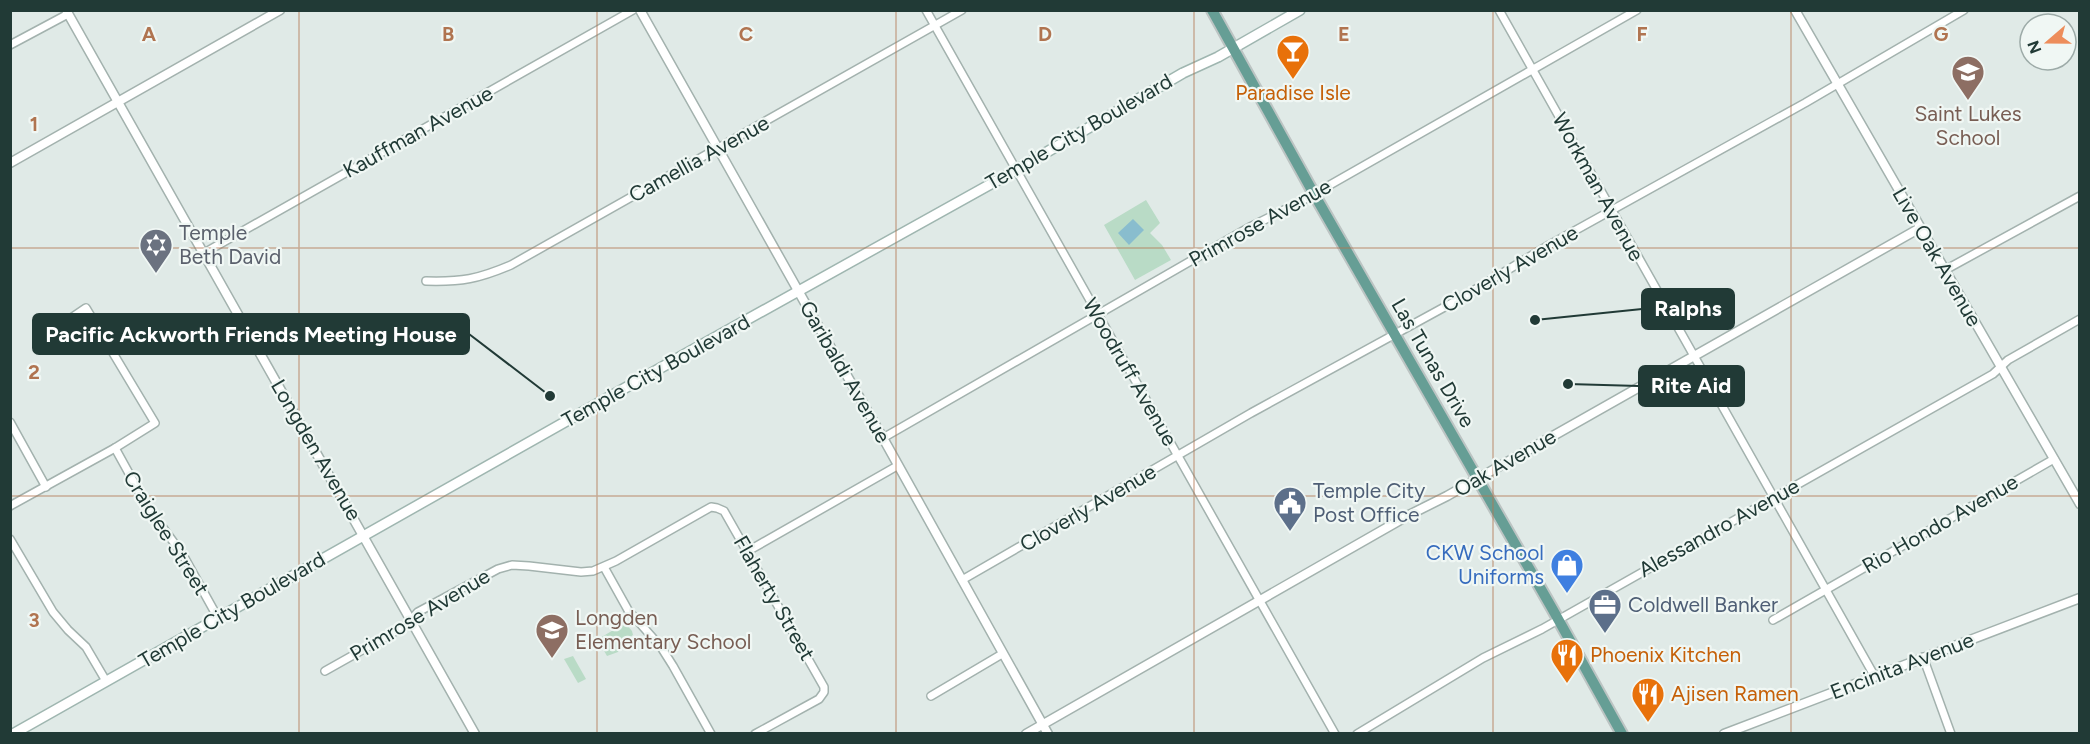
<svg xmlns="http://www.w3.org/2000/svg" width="2090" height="744" font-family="Figtree,sans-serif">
<rect width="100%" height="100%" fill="#e0eae7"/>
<g fill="#b9dbc6">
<polygon points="1146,200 1160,223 1150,233 1162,245 1171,260 1135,280 1104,225"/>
<polygon points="625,623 632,631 633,635 618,645 620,649 618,652 607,656 599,642 600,638"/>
<polygon points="573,656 586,679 578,683 564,659"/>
</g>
<polygon fill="#89bdce" points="1133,219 1144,230 1129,245 1118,233"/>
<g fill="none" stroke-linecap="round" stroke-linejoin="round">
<defs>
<g id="minor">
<polyline points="926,10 1335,734"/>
<polyline points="1499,10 1875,677"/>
<polyline points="10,45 68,14"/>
<polyline points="204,253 633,10"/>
<polyline points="1945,270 2080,196"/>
<path d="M426 281C462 282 478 279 511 265L962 10"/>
<polyline points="10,422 46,487"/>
<polyline points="883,438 1248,228 1300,202 1637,10"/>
<polyline points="115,448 147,506 183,555 218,618"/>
<polyline points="10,506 115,448 155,423 86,308 61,325"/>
<polyline points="10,539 53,612 68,630 86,647 106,681"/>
<polyline points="748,551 897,466"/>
<polyline points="604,567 628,610 661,647 673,666 711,734"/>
<polyline points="962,580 1251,413 1461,298 1549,245 1805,103 1964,10"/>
<polyline points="1773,620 2054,459"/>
<polyline points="1923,657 1951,734"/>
<polyline points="325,671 405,626 418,612 498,569 512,565 529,566 581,572 593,571 616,561 711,507 717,508 724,511 824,687 824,692 819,699 755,734"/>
<polyline points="931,696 1002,654"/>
<polyline points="1357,734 1483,658 1542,629 1993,374 2008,360 2080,319"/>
</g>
<g id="tertiary">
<polyline points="66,10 475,734"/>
<polyline points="640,10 809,310 883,438 1048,734"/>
<polyline points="1795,10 2080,504"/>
<polyline points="10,163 280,10"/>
<polyline points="1026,734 1409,515 1447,496 1920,228"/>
<polyline points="1724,734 2080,598"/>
</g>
<polyline id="secondary" points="13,734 687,353 1016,170 1183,73 1218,57 1300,10"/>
<polyline id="primary" points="1212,10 1314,194 1553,610 1622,734"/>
</defs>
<use href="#minor" stroke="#a3b2ae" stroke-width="10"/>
<use href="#tertiary" stroke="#a3b2ae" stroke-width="11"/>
<use href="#secondary" stroke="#9fb6b0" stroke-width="12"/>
<use href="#primary" stroke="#bcc4c3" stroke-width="14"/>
<use href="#minor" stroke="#fff" stroke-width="7"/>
<use href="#tertiary" stroke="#fff" stroke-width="8"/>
<use href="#secondary" stroke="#fff" stroke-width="9"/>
<use href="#primary" stroke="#669e95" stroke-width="10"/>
</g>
<path fill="none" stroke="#b07450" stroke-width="1.5" stroke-opacity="0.55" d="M299 10V734M597 10V734M896 10V734M1194 10V734M1493 10V734M1791 10V734M10 248H2080M10 496H2080"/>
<defs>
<symbol id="bar-pin" viewBox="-11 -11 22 30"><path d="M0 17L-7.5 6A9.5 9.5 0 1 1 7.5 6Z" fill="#e8710a" stroke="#f0f7f4"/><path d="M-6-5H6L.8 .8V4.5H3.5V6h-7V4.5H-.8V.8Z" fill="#fff"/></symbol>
<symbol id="school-pin" viewBox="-11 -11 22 30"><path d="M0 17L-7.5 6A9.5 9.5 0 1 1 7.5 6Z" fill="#8d6e63" stroke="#f0f7f4"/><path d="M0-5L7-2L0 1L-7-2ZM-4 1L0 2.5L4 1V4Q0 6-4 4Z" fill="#fff"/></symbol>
<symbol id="synagogue-pin" viewBox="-11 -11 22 30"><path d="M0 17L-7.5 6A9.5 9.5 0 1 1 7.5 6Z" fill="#6b7280" stroke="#f0f7f4"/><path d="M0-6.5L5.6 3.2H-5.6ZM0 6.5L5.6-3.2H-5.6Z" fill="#fff"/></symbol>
<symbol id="civic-pin" viewBox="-11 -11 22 30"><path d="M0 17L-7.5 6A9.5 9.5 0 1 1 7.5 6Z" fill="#5c6f8a" stroke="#f0f7f4"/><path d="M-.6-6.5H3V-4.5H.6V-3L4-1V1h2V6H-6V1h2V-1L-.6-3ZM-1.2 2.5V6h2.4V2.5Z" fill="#fff"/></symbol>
<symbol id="shop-pin" viewBox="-11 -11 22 30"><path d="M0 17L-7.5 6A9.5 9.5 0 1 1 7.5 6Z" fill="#3f7fe0" stroke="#f0f7f4"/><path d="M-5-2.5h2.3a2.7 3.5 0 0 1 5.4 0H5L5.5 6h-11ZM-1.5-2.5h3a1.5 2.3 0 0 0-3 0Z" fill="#fff"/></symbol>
<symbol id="office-pin" viewBox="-11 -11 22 30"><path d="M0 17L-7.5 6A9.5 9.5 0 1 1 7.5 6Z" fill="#5c6f8a" stroke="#f0f7f4"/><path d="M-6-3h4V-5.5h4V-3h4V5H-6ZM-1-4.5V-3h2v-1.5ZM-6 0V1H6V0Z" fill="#fff"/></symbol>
<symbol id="restaurant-pin" viewBox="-11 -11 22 30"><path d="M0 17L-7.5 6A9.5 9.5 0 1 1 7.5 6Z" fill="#e8710a" stroke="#f0f7f4"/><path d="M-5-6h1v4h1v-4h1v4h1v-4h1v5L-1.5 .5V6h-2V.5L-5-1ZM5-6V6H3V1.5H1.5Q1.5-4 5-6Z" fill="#fff"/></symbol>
</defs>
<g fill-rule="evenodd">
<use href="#bar-pin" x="1274" y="32" width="38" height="52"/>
<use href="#school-pin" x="1949" y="53" width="38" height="52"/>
<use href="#synagogue-pin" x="137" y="226" width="38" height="52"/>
<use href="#civic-pin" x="1271" y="484" width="38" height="52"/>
<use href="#shop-pin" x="1548" y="546" width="38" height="52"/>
<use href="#office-pin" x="1586" y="586" width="38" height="52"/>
<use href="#school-pin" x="533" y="611" width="38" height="52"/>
<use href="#restaurant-pin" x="1548" y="636" width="38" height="52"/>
<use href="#restaurant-pin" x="1629" y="675" width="38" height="52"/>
</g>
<g text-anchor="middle" stroke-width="4.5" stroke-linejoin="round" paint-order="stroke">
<g font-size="21" fill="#c56008" stroke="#f0f7f4" text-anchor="start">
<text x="1293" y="100" text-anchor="middle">Paradise Isle</text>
<text x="1590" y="662">Phoenix Kitchen</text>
<text x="1671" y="701">Ajisen Ramen</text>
</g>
<g font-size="21" fill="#785e54" stroke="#f0f7f4">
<text x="1968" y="121">Saint Lukes<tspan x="1968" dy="24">School</tspan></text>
<text x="575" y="625" text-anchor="start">Longden<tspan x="575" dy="24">Elementary School</tspan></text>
</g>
<g font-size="21" fill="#213a36" stroke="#f0f7f4">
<text transform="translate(418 132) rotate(-29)" y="7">Kauffman Avenue</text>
<text transform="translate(1079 132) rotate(-30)" y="7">Temple City Boulevard</text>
<text transform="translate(699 159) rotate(-29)" y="7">Camellia Avenue</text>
<text transform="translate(1598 187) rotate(61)" y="7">Workman Avenue</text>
<text transform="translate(1260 223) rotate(-29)" y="7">Primrose Avenue</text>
<text transform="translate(1937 257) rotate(60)" y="7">Live Oak Avenue</text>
<text transform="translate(1510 269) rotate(-30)" y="7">Cloverly Avenue</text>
<text transform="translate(1433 363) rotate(60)" y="7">Las Tunas Drive</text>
<text transform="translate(656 371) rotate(-29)" y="7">Temple City Boulevard</text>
<text transform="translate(845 372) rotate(60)" y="7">Garibaldi Avenue</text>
<text transform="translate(1130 372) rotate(60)" y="7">Woodruff Avenue</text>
<text transform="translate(316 450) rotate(60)" y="7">Longden Avenue</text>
<text transform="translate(1505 463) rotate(-30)" y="7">Oak Avenue</text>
<text transform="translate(1088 508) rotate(-30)" y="7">Cloverly Avenue</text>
<text transform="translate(1940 524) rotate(-30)" y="7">Rio Hondo Avenue</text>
<text transform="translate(1719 528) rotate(-29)" y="7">Alessandro Avenue</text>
<text transform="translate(166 533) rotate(58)" y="7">Craiglee Street</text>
<text transform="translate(774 598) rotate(60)" y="7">Flaherty Street</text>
<text transform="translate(232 610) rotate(-30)" y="7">Temple City Boulevard</text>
<text transform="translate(420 615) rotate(-31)" y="7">Primrose Avenue</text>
<text transform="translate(1902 666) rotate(-21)" y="7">Encinita Avenue</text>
</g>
<g font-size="21" fill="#5b616d" stroke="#f0f7f4" text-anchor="start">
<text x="179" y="240">Temple<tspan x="179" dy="24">Beth David</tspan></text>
</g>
<g font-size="21" fill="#4e5e75" stroke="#f0f7f4" text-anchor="start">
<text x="1313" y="498">Temple City<tspan x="1313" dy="24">Post Office</tspan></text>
<text x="1628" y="612">Coldwell Banker</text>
</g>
<g font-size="21" fill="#366cbe" stroke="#f0f7f4" text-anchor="end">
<text x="1544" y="560">CKW School<tspan x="1544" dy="24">Uniforms</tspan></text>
</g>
</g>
<g font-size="20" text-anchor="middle" font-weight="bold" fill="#b07450" stroke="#f0f7f4" stroke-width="4.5" stroke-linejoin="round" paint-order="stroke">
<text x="149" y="41">A</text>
<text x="448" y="41">B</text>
<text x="746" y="41">C</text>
<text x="1045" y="41">D</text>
<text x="1344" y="41">E</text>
<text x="1642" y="41">F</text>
<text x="1941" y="41">G</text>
<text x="34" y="131">1</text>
<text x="34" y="379">2</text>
<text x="34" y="627">3</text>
</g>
<path fill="none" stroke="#213a36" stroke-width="2" d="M1535 320L1642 309M550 396L469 334M1568 384L1639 386"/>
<g fill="#213a36" stroke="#f0f7f4" stroke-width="2">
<circle cx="1535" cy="320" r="6"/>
<circle cx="550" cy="396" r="6"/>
<circle cx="1568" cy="384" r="6"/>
</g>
<g fill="#213a36" stroke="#213a36" stroke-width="2">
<rect x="1642" y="289" width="92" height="40" rx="6"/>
<rect x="33" y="314" width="436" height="40" rx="6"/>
<rect x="1639" y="366" width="105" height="40" rx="6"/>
</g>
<g font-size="22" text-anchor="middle" font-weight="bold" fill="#fff">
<text x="1688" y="316">Ralphs</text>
<text x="251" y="342">Pacific Ackworth Friends Meeting House</text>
<text x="1691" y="393">Rite Aid</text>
</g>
<rect width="2090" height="744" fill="none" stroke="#213a36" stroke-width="24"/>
<g transform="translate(2048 42) rotate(250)"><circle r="28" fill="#f0f7f4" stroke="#9daba8" stroke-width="1.5"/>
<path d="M0-4.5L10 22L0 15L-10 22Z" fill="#ed8d5b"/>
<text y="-9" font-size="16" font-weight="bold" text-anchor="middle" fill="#213a36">N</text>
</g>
</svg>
